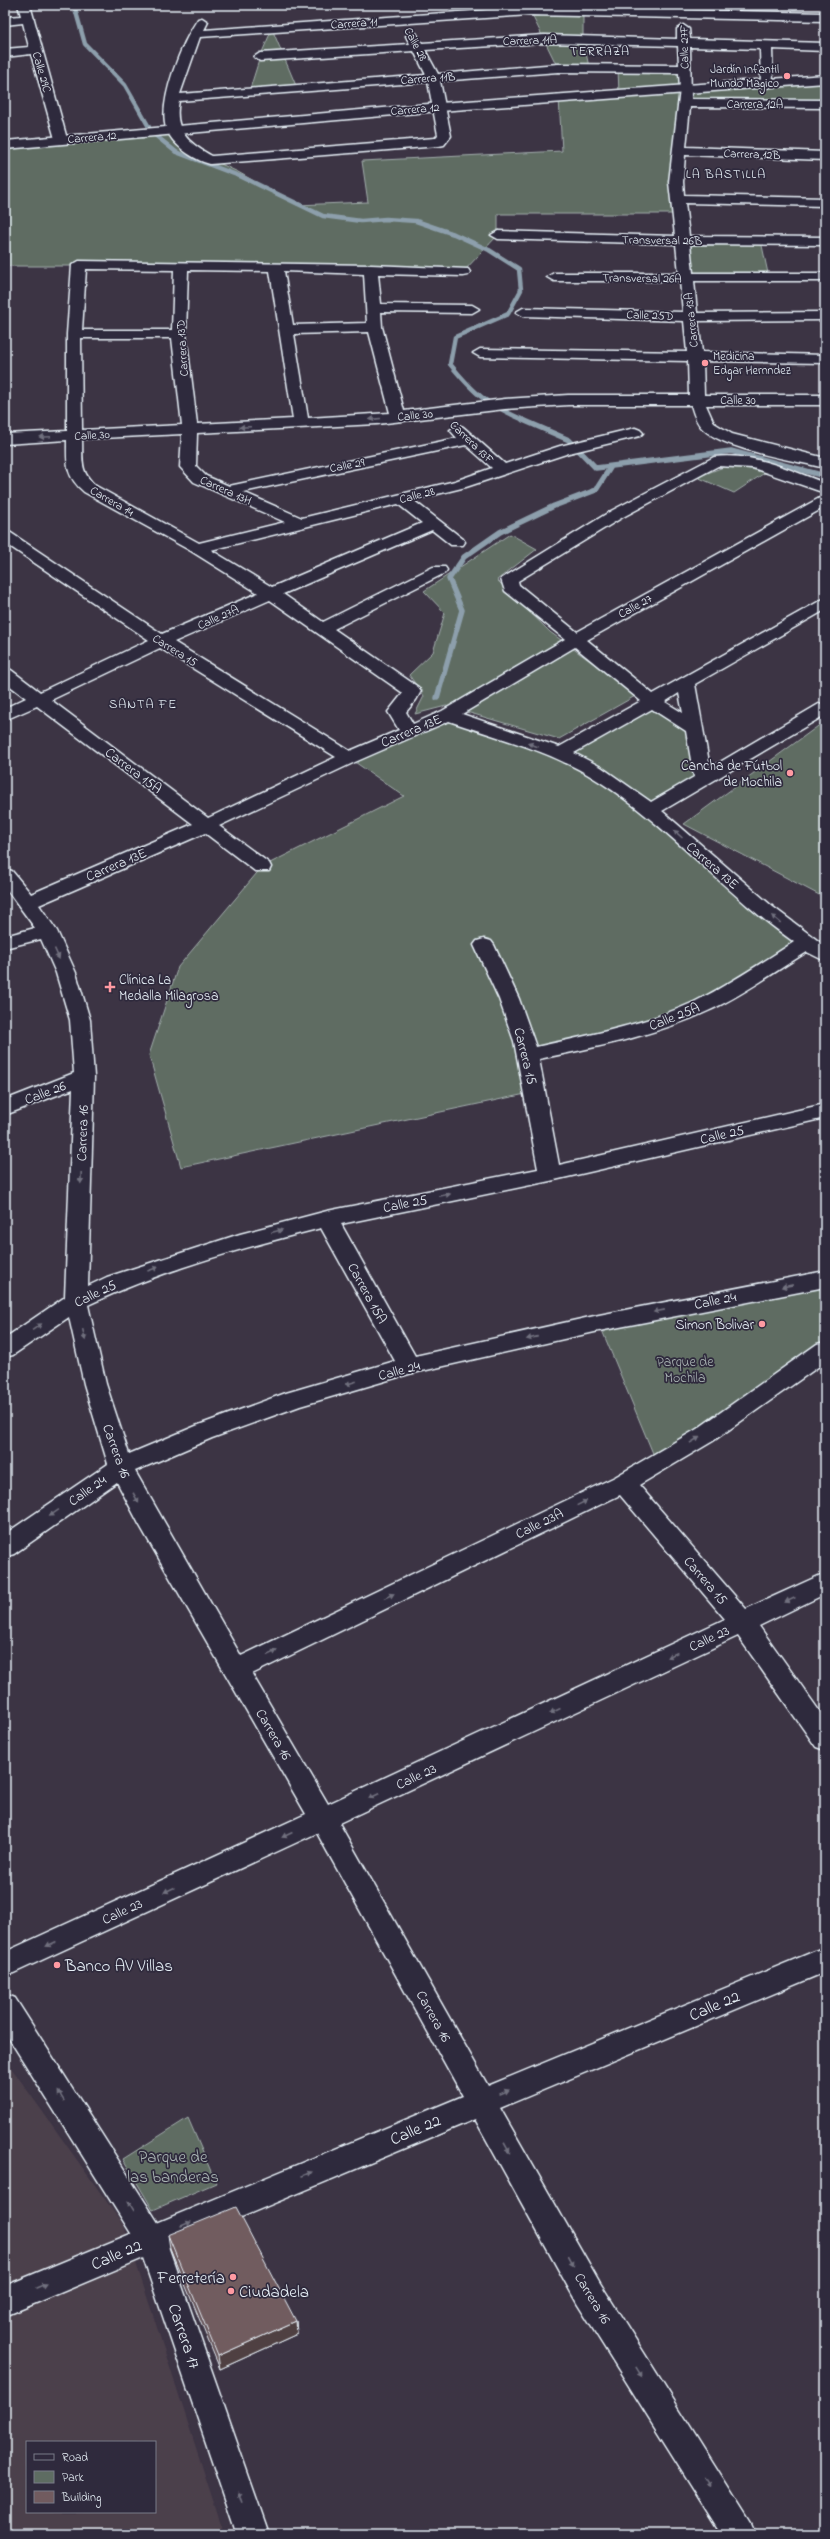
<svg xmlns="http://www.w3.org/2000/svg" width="830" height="2539" font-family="'Indie Flower',sans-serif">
<rect width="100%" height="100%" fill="#3c3444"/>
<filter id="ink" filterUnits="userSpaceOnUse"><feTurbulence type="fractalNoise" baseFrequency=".025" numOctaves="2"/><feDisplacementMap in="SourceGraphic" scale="8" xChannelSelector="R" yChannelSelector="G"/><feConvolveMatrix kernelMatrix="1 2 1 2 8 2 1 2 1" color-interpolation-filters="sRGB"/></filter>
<g filter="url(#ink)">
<path fill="#4c404c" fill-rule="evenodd" d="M5 2059 124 2226 224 2534H5ZM27 2442H155V2512H27Z"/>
<g fill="#5e6c62" stroke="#a3aead">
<polygon points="530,11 583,11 583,39 589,67 558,68"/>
<polygon points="272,29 297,88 249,92 260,57"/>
<polygon points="618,68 684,69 686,89 825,82 825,104 684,103 680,214 498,214 498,235 463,272 181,266 5,266 5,145 173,130 195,152 238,172 297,205 368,202 362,161 562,151 559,98 619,94"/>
<polygon points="683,240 761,241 769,278 687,279"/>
<polygon points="729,465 766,472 734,493 697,477"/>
<polygon points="510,534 537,549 497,580 550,632 637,695 559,739 446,706 415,714 424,696 409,675 433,652 445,613 424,591"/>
<polygon points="652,701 694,728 703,778 652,810 807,943 686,1013 528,1055 535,1092 181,1167 149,1055 178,967 262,867 404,796 349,758 448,715 565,751"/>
<polygon points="825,721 825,898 684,824"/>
<polygon points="825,1279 825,1349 657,1463 599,1323"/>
<polygon points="188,2118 216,2183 153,2210 123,2159"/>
</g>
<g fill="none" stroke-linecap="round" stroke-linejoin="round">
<g stroke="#8d9fac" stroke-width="4.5">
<polyline points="74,5 85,44 125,85 149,127"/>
<path d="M155 135 176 152 242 177 323 216 361 221 386 219 416 221 454 234 489 250 519 269 521 290 508 314 455 337 450 364C477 397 487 404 526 421"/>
</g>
<g stroke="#8d9fac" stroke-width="5.5">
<polyline points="523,420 569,440 596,468 731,451 825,476"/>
<polyline points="437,698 462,610 449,579 464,557 500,532 554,506 596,490 610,468"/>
</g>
<defs>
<g id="minor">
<polygon points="18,5 30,5 67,139 66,142 61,143 55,139 31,54 5,57 5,49 29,47 23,23 5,25 5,17 21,16"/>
<path d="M530 7 825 13V21L530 15 200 37 180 94 426 75 414 51 260 61 254 57 260 53 410 44 406 36 412 32 416 33 422 43 544 35 677 39V29L683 25 689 29 690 39 825 43V51L772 49 773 84 767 88 761 84 760 49 690 47 691 99 825 100V108L690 107 686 147 825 152V160L685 155 683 182 684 195 825 198V206L685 203 689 236 825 237V245L690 244 693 273H825V281H694L697 313 825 312V320L698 321 702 352 825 355V363L703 361 704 395H825V405H706L714 423 732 434 825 458V468C794 460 725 450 703 429 696 423 693 412 691 405H568L505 409 377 424 197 433 196 466 206 476 229 486 457 438 450 430 458 425 463 427 505 464 560 446 635 428 640 430 643 433 640 436 569 453 466 487 413 500 463 539 465 542 463 545H451L432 530 283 594 323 622 433 567H445L447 570 445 573 334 629 418 687 421 691 416 700 406 712 413 724 442 711 565 639 505 591 501 579 611 511 714 457C753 452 789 470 825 483V493L753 468 718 466 623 517 518 581 519 585 577 632 825 495V507L587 640 653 694 825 598V610L695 684 710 768 819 704 825 703V715L662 811 773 907 825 946V961L807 952C774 972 743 995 708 1011 655 1036 596 1047 539 1059L559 1165 825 1104V1118L550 1181 341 1224 415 1356 599 1315 825 1271V1287L599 1331 409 1374 300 1406 212 1438 135 1471 241 1656 615 1477 697 1429 817 1344 825 1342V1362L713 1441 639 1485 746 1609 825 1573V1594L759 1626 825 1719V1750L816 1747 738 1636 339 1823 488 2086 825 1947V1972L500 2108 600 2283 751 2523 756 2534H722L578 2305 475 2119 5 2316V2286L463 2096 317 1833 5 1977V1952L306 1814 139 1524 117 1482 14 1554 5 1557V1534L108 1464 84 1384 69 1317 13 1355 5 1357V1338L65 1297 73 1089 5 1115V1100L74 1073 70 1020 56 973 41 939 5 948V936L35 928 5 887V869L12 871 31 894 193 824 37 706 5 720V708L26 698 5 682V669L11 670 40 692 149 640 5 543V531L11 533 162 634 258 593 191 551 84 492C65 475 67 465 67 440L5 444V434L67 431V334L72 265 79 261 371 265 468 269 470 272 468 275 463 276 378 274 381 304 472 305 479 309 472 313 381 312 382 327 404 411 505 399 568 395H689L688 361 480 357 473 353 480 349 687 352 684 321 523 316 516 312 523 308 683 312 680 281H554L547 277 554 273H679L676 244 498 239 491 235 498 231 675 236 669 182 680 89 679 73 558 72 440 81 451 136 444 145 439 146 210 164C194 160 172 145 166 128 158 101 182 42 198 19L202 18 208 22 204 30ZM544 43 678 46 679 65 558 64 438 74 425 50ZM428 82 438 135 435 138 212 156C188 143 173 130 179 101ZM86 269 174 270 172 330H82ZM188 270 270 271 293 419 197 424 186 334ZM284 271 364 274 367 323 293 325ZM369 332 390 413 308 418 294 334ZM81 338H172L182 425 82 430ZM182 434 180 467 194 482 285 522 199 543 96 486C79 471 83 460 82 439ZM466 445 492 468 455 481 302 518 243 492ZM398 504 422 523 272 587 211 550ZM270 600 403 693 388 712 399 730 350 751 174 642ZM575 647 641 701 559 747 462 714ZM160 648 336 757 208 818 51 700ZM679 693 683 713 665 702ZM652 709 686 731 694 777 651 802 601 767 574 753ZM449 721C495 737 544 749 587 774 664 819 721 891 794 942 761 963 729 985 694 1002 644 1025 589 1035 536 1047L519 999 494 945 491 941 484 939 477 941 474 945 499 999 514 1041 538 1169 327 1211 240 1234 107 1277 88 1286 94 1077 90 1020 76 973 57 931 39 905 205 833 255 871H269L271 867 269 863 219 826 355 762ZM321 1228 395 1361 286 1393 196 1426 129 1454 106 1384 88 1305C162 1270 242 1248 321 1228ZM620 1495 725 1619 328 1804 252 1674Z"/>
</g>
<polygon id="tertiary" points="825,75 825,83 440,111 5,149 5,141 440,103"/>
<polygon id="secondary" points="5,1994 15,1998 162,2229 269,2534 237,2534 139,2246 5,2032"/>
</defs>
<use href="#minor" stroke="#e8f1f8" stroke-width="3"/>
<use href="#tertiary" stroke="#e8f1f8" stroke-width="3"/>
<use href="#secondary" stroke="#e8f1f8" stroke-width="3"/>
<use href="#minor" fill="#2f2a3d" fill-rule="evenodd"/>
<use href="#tertiary" fill="#2f2a3d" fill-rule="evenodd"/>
<use href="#secondary" fill="#2f2a3d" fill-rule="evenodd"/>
</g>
<polygon fill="#614e52" stroke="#e8f1f8" points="168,2235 296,2321 297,2334 220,2369 170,2248"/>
<polygon fill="#4f4042" stroke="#e8f1f8" points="296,2321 297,2334 220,2369 218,2356"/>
<polygon fill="#715b5f" stroke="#e8f1f8" points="236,2207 296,2321 218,2356 168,2235"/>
<defs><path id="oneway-solid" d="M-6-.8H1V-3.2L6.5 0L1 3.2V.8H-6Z"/></defs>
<g fill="#70707e">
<use href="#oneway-solid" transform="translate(375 419) rotate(175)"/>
<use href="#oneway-solid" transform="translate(245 427) rotate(177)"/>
<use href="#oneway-solid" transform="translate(45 437) rotate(178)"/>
<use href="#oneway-solid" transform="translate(533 745) rotate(-161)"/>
<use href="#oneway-solid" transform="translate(678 834) rotate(-138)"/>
<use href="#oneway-solid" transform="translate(776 919) rotate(-141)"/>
<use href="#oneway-solid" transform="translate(57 954) rotate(66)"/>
<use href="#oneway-solid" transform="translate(81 1178) rotate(92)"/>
<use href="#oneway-solid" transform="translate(445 1195) rotate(-11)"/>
<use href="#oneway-solid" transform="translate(277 1231) rotate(-14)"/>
<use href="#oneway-solid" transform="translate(153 1269) rotate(-20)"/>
<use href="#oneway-solid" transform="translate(787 1286) rotate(169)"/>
<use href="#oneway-solid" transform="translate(659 1311) rotate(169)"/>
<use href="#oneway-solid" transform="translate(37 1327) rotate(-34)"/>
<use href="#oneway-solid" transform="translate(84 1335) rotate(77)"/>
<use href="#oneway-solid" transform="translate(532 1338) rotate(167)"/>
<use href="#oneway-solid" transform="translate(351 1383) rotate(164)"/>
<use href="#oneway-solid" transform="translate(695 1440) rotate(-31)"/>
<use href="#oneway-solid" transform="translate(136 1498) rotate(61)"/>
<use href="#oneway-solid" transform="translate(582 1503) rotate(-26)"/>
<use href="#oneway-solid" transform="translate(54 1513) rotate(145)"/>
<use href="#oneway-solid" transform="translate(389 1596) rotate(-26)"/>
<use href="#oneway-solid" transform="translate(790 1600) rotate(155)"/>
<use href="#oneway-solid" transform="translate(272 1653) rotate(-26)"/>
<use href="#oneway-solid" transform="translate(672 1655) rotate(155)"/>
<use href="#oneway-solid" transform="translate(555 1711) rotate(155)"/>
<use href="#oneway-solid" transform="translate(374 1796) rotate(155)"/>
<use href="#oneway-solid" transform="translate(287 1835) rotate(155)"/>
<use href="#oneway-solid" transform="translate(169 1890) rotate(155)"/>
<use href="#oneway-solid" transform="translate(51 1944) rotate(155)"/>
<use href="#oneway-solid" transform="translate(504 2092) rotate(-23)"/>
<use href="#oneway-solid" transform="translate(61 2096) rotate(-122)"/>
<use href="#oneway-solid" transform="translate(507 2148) rotate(61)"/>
<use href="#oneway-solid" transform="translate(307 2174) rotate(-23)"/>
<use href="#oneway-solid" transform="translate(131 2206) rotate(-122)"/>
<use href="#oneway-solid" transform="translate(186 2224) rotate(-23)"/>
<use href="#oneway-solid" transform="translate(571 2261) rotate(61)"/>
<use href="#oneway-solid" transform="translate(41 2286) rotate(-23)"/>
<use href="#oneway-solid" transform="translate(639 2372) rotate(58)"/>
<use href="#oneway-solid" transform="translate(708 2482) rotate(58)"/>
<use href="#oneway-solid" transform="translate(240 2497) rotate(-109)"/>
</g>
</g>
<g fill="#ff9aa2" stroke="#2f2a3d" stroke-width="1.5">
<circle cx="787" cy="76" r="4"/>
<circle cx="705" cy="363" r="4"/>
<circle cx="790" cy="773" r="4"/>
<path d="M108 981h4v4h4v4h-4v4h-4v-4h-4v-4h4z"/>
<circle cx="762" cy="1324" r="4"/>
<circle cx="57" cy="1965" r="4"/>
<circle cx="233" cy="2277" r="4"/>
<circle cx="231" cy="2291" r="4"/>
</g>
<g text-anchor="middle" stroke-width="3.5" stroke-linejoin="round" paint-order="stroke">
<g font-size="12" fill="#e8f1f8" stroke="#2f2a3d">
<text transform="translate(354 23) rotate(-4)" y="4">Carrera 11</text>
<text transform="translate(530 40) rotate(-2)" y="4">Carrera 11A</text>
<text transform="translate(416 44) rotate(62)" y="4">Calle 28</text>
<text transform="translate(684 47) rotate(-91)" y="4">Calle 27F</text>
<text transform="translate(42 72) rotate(74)" y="4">Calle 29C</text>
<text transform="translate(428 78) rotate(-4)" y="4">Carrera 11B</text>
<text x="755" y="108">Carrera 12A</text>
<text transform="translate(415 109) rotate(-5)" y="4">Carrera 12</text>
<text transform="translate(92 137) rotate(-5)" y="4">Carrera 12</text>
<text transform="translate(752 154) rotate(2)" y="4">Carrera 12B</text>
<text transform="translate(662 240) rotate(1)" y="4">Transversal 26B</text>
<text transform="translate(642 278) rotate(1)" y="4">Transversal 26A</text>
<text transform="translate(650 315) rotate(2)" y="4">Calle 25D</text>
<text transform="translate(691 320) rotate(-96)" y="4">Carrera 13A</text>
<text transform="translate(182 348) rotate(-94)" y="4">Carrera 13D</text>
<text x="738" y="404">Calle 30</text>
<text transform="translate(415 415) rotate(-6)" y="4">Calle 30</text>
<text transform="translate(92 435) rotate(-3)" y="4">Calle 30</text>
<text transform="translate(472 442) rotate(44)" y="4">Carrera 13F</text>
<text transform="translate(347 465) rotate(-11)" y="4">Calle 29</text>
<text transform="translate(226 490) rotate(24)" y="4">Carrera 13H</text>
<text transform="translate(417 495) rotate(-14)" y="4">Calle 28</text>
<text transform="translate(112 501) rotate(30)" y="4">Carrera 14</text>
<text transform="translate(635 606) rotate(-29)" y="4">Calle 27</text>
<text transform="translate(218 617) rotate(-24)" y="4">Calle 27A</text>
<text transform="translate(175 650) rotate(32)" y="4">Carrera 15</text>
</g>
<g font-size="12" fill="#e8f1f8" stroke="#2f2a3d" text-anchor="end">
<text x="779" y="73">Jardín Infantil<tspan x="779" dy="14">Mundo Magico</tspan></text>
<text x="713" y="360" text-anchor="start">Medicina<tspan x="713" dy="14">Edgar Hernndez</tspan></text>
</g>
<g font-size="13" letter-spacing="1" fill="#e8f1f8" stroke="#2f2a3d">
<text x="600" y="55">TERRAZA</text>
<text x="726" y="178">LA BASTILLA</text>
<text x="143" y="708">SANTA FE</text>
</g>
<g font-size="14" fill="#e8f1f8" stroke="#2f2a3d">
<text transform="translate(411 730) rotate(-23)" y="5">Carrera 13E</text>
<text transform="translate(134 770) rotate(37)" y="5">Carrera 15A</text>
<text transform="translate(116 864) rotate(-23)" y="5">Carrera 13E</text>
<text transform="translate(713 865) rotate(41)" y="5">Carrera 13E</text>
<text transform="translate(674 1016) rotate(-22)" y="5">Calle 25A</text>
<text transform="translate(526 1056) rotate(76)" y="5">Carrera 15</text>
<text transform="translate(45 1092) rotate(-21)" y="5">Calle 26</text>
<text transform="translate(82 1133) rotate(-88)" y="5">Carrera 16</text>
<text transform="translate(722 1134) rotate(-13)" y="5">Calle 25</text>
<text transform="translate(405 1203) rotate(-11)" y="5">Calle 25</text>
<text transform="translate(95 1293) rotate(-26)" y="5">Calle 25</text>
<text transform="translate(368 1293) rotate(61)" y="5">Carrera 15A</text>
<text transform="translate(715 1300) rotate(-11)" y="5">Calle 24</text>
<text transform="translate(399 1370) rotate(-15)" y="5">Calle 24</text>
<text transform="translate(117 1451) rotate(70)" y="5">Carrera 16</text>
<text transform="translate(87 1490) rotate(-35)" y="5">Calle 24</text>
<text transform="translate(539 1523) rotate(-26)" y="5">Calle 23A</text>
<text transform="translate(706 1580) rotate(49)" y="5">Carrera 15</text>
<text transform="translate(709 1638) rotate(-25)" y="5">Calle 23</text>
<text transform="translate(274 1734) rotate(60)" y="5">Carrera 16</text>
<text transform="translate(416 1776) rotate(-25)" y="5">Calle 23</text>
<text transform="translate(122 1911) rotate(-25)" y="5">Calle 23</text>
<text transform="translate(434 2016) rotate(61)" y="5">Carrera 16</text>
<text transform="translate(593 2298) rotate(59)" y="5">Carrera 16</text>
</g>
<g font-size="14" fill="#e8f1f8" stroke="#2f2a3d" text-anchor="end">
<text x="782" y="770">Cancha de Fútbol<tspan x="782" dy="16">de Mochila</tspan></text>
<text x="119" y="984" text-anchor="start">Clínica La<tspan x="119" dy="16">Medalla Milagrosa</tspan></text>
<text x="754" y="1329">Simon Bolivar</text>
</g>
<g font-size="14" fill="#aab5b4" stroke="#2f2a3d">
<text x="685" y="1366">Parque de<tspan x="685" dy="16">Mochila</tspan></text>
</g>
<g font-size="17" fill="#e8f1f8" stroke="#2f2a3d" text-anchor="start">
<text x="65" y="1971">Banco AV Villas</text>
<text x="225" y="2283" text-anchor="end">Ferretería</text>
<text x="239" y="2297">Ciudadela</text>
</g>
<g font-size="17" fill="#e8f1f8" stroke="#2f2a3d">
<text transform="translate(714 2005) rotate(-23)" y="6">Calle 22</text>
<text transform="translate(415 2129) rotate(-23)" y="6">Calle 22</text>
<text transform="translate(116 2254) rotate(-23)" y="6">Calle 22</text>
<text transform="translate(185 2336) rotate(71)" y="6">Carrera 17</text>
</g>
<g font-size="17" fill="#aab5b4" stroke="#2f2a3d">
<text x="173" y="2162">Parque de<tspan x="173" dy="20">las banderas</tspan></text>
</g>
</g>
<rect width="830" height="2539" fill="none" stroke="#2f2a3d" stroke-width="20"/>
<rect x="10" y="10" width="810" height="2519" fill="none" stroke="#e8f1f8" stroke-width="1.5" filter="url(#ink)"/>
<rect x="26" y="2441" width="130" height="72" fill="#2f2a3d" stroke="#797a88"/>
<rect x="34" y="2454" width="20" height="6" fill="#2f2a3d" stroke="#797a88"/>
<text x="62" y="2461" font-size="12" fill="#e8f1f8">Road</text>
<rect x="34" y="2471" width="20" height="12" fill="#5e6c62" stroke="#797a88"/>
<text x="62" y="2481" font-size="12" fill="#e8f1f8">Park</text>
<rect x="34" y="2491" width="20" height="12" fill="#715b5f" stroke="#797a88"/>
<text x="62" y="2501" font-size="12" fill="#e8f1f8">Building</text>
</svg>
